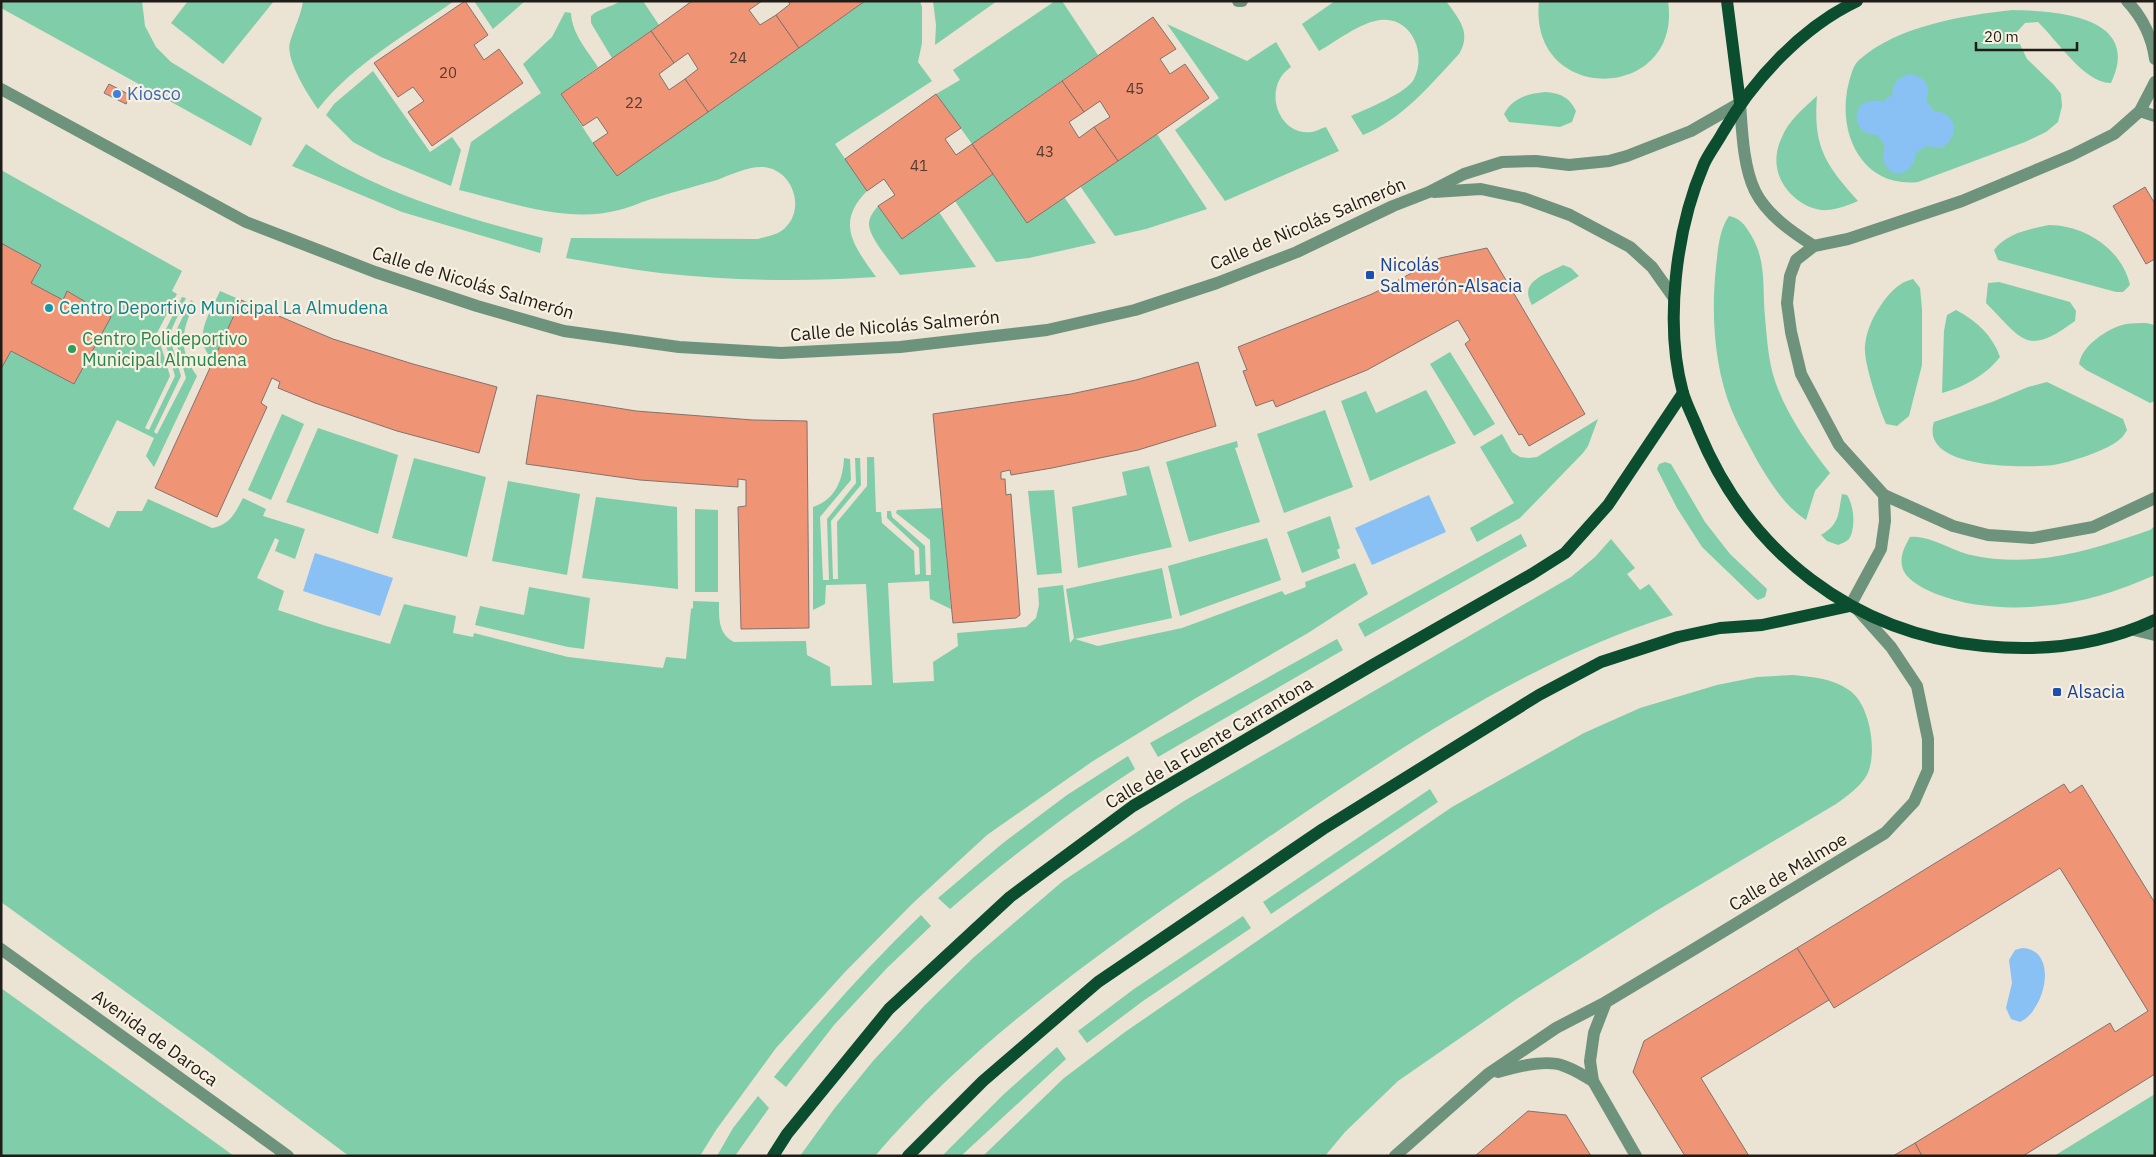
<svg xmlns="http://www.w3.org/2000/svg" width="2156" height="1157" font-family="'IBM Plex Sans',sans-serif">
<rect width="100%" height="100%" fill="#ebe3d3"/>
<g fill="#80cda9">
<polygon points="1,1 142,1 145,26 156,47 171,62 262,118 251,146 1,8"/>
<polygon points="188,1 274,1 223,64 171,23"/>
<path d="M303 1H454C408 34 353 64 318 109 308 95 285 59 290 42 294 28 301 16 303 1Z"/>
<polygon points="474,1 525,1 493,29"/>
<path d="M621 1H643L659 25 612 58 591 23V16C598 9 611 7 621 1Z"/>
<path d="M865 1H920L922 7V43L918 62 932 81 835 144 867 191C835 223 854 246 876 277 804 282 732 281 660 273 628 269 597 263 566 258L571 238 758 239C768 236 778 235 785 228 807 207 791 167 761 167 747 167 730 175 717 180 697 186 676 191 655 198 643 201 632 207 619 210 567 224 510 202 459 190L471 142 541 93 523 64 552 37 565 12 571 13C572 34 587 50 598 67L561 94 593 143 708 112Z"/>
<polygon points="933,1 997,1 935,45 936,25"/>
<polygon points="1055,1 1062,1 1098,55 972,144 936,94 960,80 953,70"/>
<path d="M1335 1H1446C1459 19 1472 33 1459 54 1430 85 1404 118 1363 135L1351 116C1366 109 1407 93 1414 79 1427 54 1412 16 1380 20 1359 23 1337 41 1319 51L1302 24Z"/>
<path d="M1539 1H1668C1683 102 1528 107 1539 1Z"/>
<path d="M2013 10C2056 11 2143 16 2111 83 2085 84 2056 39 2038 22L2025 23 2015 34 2027 59 2054 85 2061 94 2062 106 2058 122 2046 132 2025 142 1918 182C1865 188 1839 139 1847 91 1849 82 1852 66 1859 60 1897 26 1964 15 2013 10Z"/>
<path d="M1167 24 1247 61 1276 42 1291 67C1261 87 1278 137 1312 132 1317 131 1322 128 1326 127L1339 151 1225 201 1175 130 1219 98Z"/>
<polygon points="373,71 430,152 452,137 461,150 451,186 381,157 353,142 326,115 334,104"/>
<path d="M1545 92C1560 93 1569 97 1576 111L1572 122 1560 127 1509 122 1504 114C1513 97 1528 94 1545 92Z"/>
<path d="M1817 96C1813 147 1825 164 1858 201 1849 205 1838 209 1828 210 1805 212 1780 190 1777 167 1775 157 1778 145 1782 137 1788 121 1804 108 1817 96Z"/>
<polygon points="1157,134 1207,209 1146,229 1115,236 1080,186"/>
<path d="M306 144C375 192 462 217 543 238L540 253 402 212 292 166Z"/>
<path d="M1 170 182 271 172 291 177 294 157 333 170 376 145 428 149 430 175 376 163 335 182 297 186 298 169 335 181 376 154 432 157 434 186 378 174 335 191 300 195 303C181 331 178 349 197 376L154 467 146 456 154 438 117 420 73 509 109 528 117 511H142L148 499 212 528C230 525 235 513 243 498L266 509 263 516 305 529 295 559 275 551 279 540 275 538 257 578 284 591 278 610 326 626 390 644 404 604 456 616 453 633 473 637 474 633 568 657 663 668 666 657 686 659 691 609 693 608V601L719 602C719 618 718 634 734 642L806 641 807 655 830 667 831 686 872 685 866 584 826 585 825 604 813 610V507C835 500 843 480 844 458L850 459 851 480 820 517 823 580H829L827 519 856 483 855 458H860L861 485 831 521 833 579H838L837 522 867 486V457H874L876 512H881L882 523 914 551 915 575 920 574 919 548 887 518V511H891L892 517 925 546 926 575H931L930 540 896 513 897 510 942 508 951 609 930 599 929 581 888 583 893 683 934 681 933 662 958 646 957 633 1026 627 1036 618 1039 605 1038 588 1063 585 1070 643 1074 638 1066 589 1162 568 1172 618 1075 639 1098 646 1182 628 1282 591 1285 595 1306 587 1305 582 1355 563 1368 594 1308 633 1196 698 1093 761 987 835 912 904 845 972 776 1048 716 1130 700 1156H349L205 1049 1 902Z"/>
<polygon points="993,174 1064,197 1096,243 1029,258 996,262 955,201"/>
<path d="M878 206 902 239 939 212 976 267 900 275C892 263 869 238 869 224 869 217 874 211 878 206Z"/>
<path d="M1729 216C1740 218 1745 225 1751 235 1767 262 1762 286 1765 317 1767 338 1768 360 1775 381 1787 415 1808 445 1830 473L1815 491 1806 520C1785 506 1771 484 1758 462 1749 445 1739 428 1732 411 1714 367 1711 314 1716 267 1718 250 1719 230 1729 216Z"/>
<path d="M2049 225C2084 225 2122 249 2130 285L2123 292H2116L1998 260 1994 250C2007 233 2030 229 2049 225Z"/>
<path d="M1563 265 1571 268 1579 276 1532 305C1518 281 1545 275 1563 265Z"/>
<path d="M1913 279 1920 288 1922 309V365L1909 416 1897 426 1886 424C1879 408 1863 362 1865 345 1867 328 1874 315 1883 302 1891 291 1900 282 1913 279Z"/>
<path d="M1999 282 2070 302 2076 311 2075 321C2026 357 2023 340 1986 303L1988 283Z"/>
<path d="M220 291 241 300 214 360C190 340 210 313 220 291Z"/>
<path d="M1956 310C1977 321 1992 335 2000 357 1986 375 1964 387 1942 393L1944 331 1947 315Z"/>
<path d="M2146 323 2155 325V401L2150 403 2086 370 2079 364C2082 345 2108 328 2126 324 2133 323 2140 323 2146 323Z"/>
<polygon points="1450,352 1495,424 1474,436 1430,364"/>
<path d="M2047 382 2123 419 2127 430C2125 433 2123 437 2120 439 2109 450 2068 463 2053 465 2025 468 1919 470 1934 422L1992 402 2028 387Z"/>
<polygon points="1426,390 1456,443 1370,481 1341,401 1366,391 1376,413"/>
<polygon points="1325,410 1353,487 1284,513 1257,434"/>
<polygon points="282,414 304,424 271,500 248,490"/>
<polygon points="1598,419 1588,446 1583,453 1520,518 1477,542 1470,528 1514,503 1480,447 1502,434 1512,452 1520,457 1529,458 1537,457"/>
<polygon points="318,428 398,455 378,534 286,502"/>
<polygon points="1237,441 1238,447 1235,448 1260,522 1189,542 1166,462"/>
<polygon points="414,458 486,477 467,557 392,538"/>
<polygon points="1665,462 1671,464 1705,522 1730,554 1767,589 1765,597 1758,600 1755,598 1702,547 1677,508 1657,469 1659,464"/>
<polygon points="1149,466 1172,547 1078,568 1072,507 1127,495 1122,472"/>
<polygon points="508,481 580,494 567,575 492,561"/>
<polygon points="1054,490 1062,573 1037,575 1028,491"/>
<path d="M1842 494 1847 495C1854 505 1856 528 1849 539 1846 542 1842 543 1838 545L1827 541 1821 535C1840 524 1838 514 1842 494Z"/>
<polygon points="596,497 677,507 678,589 582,578"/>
<polygon points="695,509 718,510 718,592 695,592"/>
<polygon points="1330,516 1340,548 1337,550 1340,558 1302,573 1287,532"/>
<path d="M2155 526V575C2119 591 2080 604 2041 606 2022 608 1999 608 1980 605 1960 603 1906 589 1902 566 1900 555 1905 546 1910 537 1927 534 1953 551 1971 555 2033 569 2092 550 2150 530Z"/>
<polygon points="1521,534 1527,546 1365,637 1358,624"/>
<polygon points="1267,538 1281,580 1180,616 1168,566"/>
<path d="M1611 539 1635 568 1627 574 1640 590 1649 584 1673 615C1522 663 1390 755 1260 843 1122 937 985 1028 875 1156H800L834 1109 873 1061 924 1006 974 957 1063 881 1184 801 1571 577 1595 557Z"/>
<polygon points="529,587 590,598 584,649 568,647 475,625 480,606 524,615"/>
<polygon points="1337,639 1343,650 1158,757 1150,743"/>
<path d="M1793 675C1812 677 1832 678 1849 690 1870 704 1878 752 1867 775 1860 787 1847 796 1836 804L1656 911 1518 998 1398 1081 1345 1132 1325 1156H983L1064 1078 1125 1032 1452 807 1584 733 1640 708 1717 685 1757 677Z"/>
<path d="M1128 756 1135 769C1069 812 1010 857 950 909L938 898 1003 843 1067 795Z"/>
<polygon points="1430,789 1438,802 1271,914 1263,902"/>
<path d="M921 915 931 926 887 968 834 1025 786 1087 774 1077C820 1020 868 966 921 915Z"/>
<polygon points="1243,916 1251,928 1143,1001 1087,1043 1078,1031 1134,989"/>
<polygon points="1,988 234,1156 1,1156"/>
<polygon points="1057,1047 1066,1059 961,1156 942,1156 1004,1094"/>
<polygon points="2155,1094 2155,1156 2054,1156"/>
<polygon points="758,1096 769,1108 735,1156 717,1156 733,1128"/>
</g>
<g fill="#89c1f5">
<path d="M1911 74C1925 77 1932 87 1926 101L1931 106 1933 111C1957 112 1961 135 1942 148L1926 146 1916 153C1912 185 1875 176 1885 146L1877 135C1848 136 1850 92 1883 102L1888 97 1892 96C1893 82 1898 77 1911 74Z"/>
<polygon points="1429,495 1446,532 1372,565 1355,528"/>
<polygon points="315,553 393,578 380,616 303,591"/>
<path d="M2022 948C2059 949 2046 1010 2020 1022L2011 1019 2006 1008 2012 983 2009 960 2015 950Z"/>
</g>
<g fill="#f09476" stroke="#83726d">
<polygon points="465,1 488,35 474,45 484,60 499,49 523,83 432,146 408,112 424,101 413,87 398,97 374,63"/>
<polygon points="692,1 762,1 749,10 760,25 776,15 799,48 708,112 685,79 698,69 688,53 674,63 651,31"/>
<polygon points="788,1 865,1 799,48 776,15 790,4"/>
<polygon points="1153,17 1176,49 1160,59 1170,74 1185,64 1209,98 1118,161 1094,127 1110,117 1100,101 1084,112 1062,81"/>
<polygon points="651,31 674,63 659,74 669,90 685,79 708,112 617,176 593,143 608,133 597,117 583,126 561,94"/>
<polygon points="1062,81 1084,112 1069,122 1079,138 1094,127 1118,161 1027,223 972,144"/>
<polygon points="109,84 130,95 126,104 104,93"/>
<polygon points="936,94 961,128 945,139 956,155 972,144 993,174 902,239 878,206 895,195 884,179 867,191 845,159"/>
<polygon points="2145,187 2155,204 2155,259 2146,264 2113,206"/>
<polygon points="1,243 41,265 31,283 63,300 67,291 111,317 74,384 11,351 1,369"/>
<polygon points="1487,248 1585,414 1529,446 1522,434 1519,435 1465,344 1470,340 1458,320 1367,370 1276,407 1273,400 1256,406 1243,371 1247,370 1238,347 1372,294 1440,258"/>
<polygon points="241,300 333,339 413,364 497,387 479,453 397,431 315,403 278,388 280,382 272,378 261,403 267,407 217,517 155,488"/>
<polygon points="1198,362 1216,426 1138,450 1052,468 1011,475 1010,470 1001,472 1001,479 1005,479 1006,495 1011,494 1020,615 1016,618 953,623 933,414 1071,394 1136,380"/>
<polygon points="537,395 636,411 753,420 807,421 809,628 741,629 738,507 746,506 746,480 738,479 738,487 640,480 526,464"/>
<polygon points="2064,784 2070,793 2082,785 2155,903 2155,1074 2023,1156 1922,1156 1915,1143 2110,1023 2115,1032 2148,1011 2060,868 1834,1008 1797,948"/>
<polygon points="1797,948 1829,1000 1701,1078 1749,1156 1685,1156 1633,1072 1644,1041"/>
<polygon points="1528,1111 1566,1115 1591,1156 1475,1156"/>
<polygon points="1915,1143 1922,1156 1893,1156"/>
</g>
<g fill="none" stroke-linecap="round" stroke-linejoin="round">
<g stroke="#6e937c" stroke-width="12">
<polyline points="1238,1 1242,1"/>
<path d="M2127 1C2142 17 2152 37 2155 59"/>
<polyline points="2155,82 2140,111 2114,134 2072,155 1962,201 1848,239 1814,246 1796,260 1790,276 1787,303 1791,332 1801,374 1839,445 1884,495 1953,526 1988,535 2032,538 2093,527 2155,498"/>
<path d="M1 89 246 222 375 272 477 306 564 331 679 347 781 353 900 347 1047 330 1135 310 1217 283 1297 252 1393 206 1429 192 1464 174 1502 162 1536 161 1569 165 1609 161 1627 156 1691 131 1740 103C1742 130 1743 166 1755 191 1767 215 1792 232 1814 246"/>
<polyline points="2140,111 2155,116"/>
<polyline points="1434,192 1481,189 1523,198 1570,215 1630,247 1652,267 1674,298"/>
<polyline points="1850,606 1881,549 1885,521 1884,495"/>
<polyline points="2134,630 2155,635"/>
<polyline points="1,949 288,1156"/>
<polyline points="1606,1002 1594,1033 1590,1061 1593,1081 1636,1156"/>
<path d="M1498 1072C1515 1067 1547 1059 1564 1066 1574 1069 1584 1076 1593 1081"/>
<polyline points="1395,1156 1488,1074 1556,1028 1606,1002 1691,951 1885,833 1914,802 1928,770 1928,739 1917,686 1891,647 1858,610"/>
</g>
<g stroke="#0b4d2f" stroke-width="12">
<polyline points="1727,1 1740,103"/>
<path d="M1857 1C1802 27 1753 80 1723 132 1717 143 1709 153 1704 164 1676 229 1664 324 1683 393 1687 406 1694 419 1699 432 1749 553 1854 634 1984 646 2043 652 2101 645 2155 620"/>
<polyline points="773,1156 787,1134 889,1009 1010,897 1133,806 1371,666 1532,574 1565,553 1608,505 1683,393"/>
<polyline points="908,1156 983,1081 1098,982 1323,829 1539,695 1601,662 1678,637 1720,628 1762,625 1850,606"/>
</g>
</g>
<circle fill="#3f7fe0" stroke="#f8f0e0" stroke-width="2" cx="117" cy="94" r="5"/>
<g fill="#1a4fb4" stroke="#f8f0e0" stroke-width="2">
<rect x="1365" y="270" width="10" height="10" rx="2.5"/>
<rect x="2052" y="687" width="10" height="10" rx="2.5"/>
</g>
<circle fill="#0f9aa8" stroke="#f8f0e0" stroke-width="2" cx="49" cy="308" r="5"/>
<circle fill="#2e9e5b" stroke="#f8f0e0" stroke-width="2" cx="72" cy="349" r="5"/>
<g text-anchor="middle" stroke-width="4.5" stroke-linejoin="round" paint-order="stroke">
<g font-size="15" fill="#543b30">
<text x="738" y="63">24</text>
<text x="448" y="78">20</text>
<text x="1135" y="94">45</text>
<text x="634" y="108">22</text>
<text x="1045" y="157">43</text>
<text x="919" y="171">41</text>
</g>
<g font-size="18" fill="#366cbe" stroke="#f8f0e0" text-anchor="start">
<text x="127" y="100">Kiosco</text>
</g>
<g font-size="18" fill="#201d18" stroke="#f8f0e0">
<text transform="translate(1308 224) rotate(-23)" y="6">Calle de Nicolás Salmerón</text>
<text transform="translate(473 283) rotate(17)" y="6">Calle de Nicolás Salmerón</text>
<text transform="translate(895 326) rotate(-5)" y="6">Calle de Nicolás Salmerón</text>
<text transform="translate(1209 743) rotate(-31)" y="6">Calle de la Fuente Carrantona</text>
<text transform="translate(1788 872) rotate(-31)" y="6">Calle de Malmoe</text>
<text transform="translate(155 1038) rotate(36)" y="6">Avenida de Daroca</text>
</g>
<g font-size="18" fill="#164399" stroke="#f8f0e0" text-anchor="start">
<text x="1380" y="271">Nicolás<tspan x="1380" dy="21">Salmerón-Alsacia</tspan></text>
<text x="2067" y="698">Alsacia</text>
</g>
<g font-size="18" fill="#0d838f" stroke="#f8f0e0" text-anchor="start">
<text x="59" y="314">Centro Deportivo Municipal La Almudena</text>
</g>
<g font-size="18" fill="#27864d" stroke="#f8f0e0" text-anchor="start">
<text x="82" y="345">Centro Polideportivo<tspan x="82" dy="21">Municipal Almudena</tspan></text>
</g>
</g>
<rect width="2156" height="1157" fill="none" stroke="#201d18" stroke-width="5"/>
<path d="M1976 42v8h101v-8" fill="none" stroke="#201d18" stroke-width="2.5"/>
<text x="1984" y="42" font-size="15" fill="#201d18" stroke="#f8f0e0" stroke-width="4" paint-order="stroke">20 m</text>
</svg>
